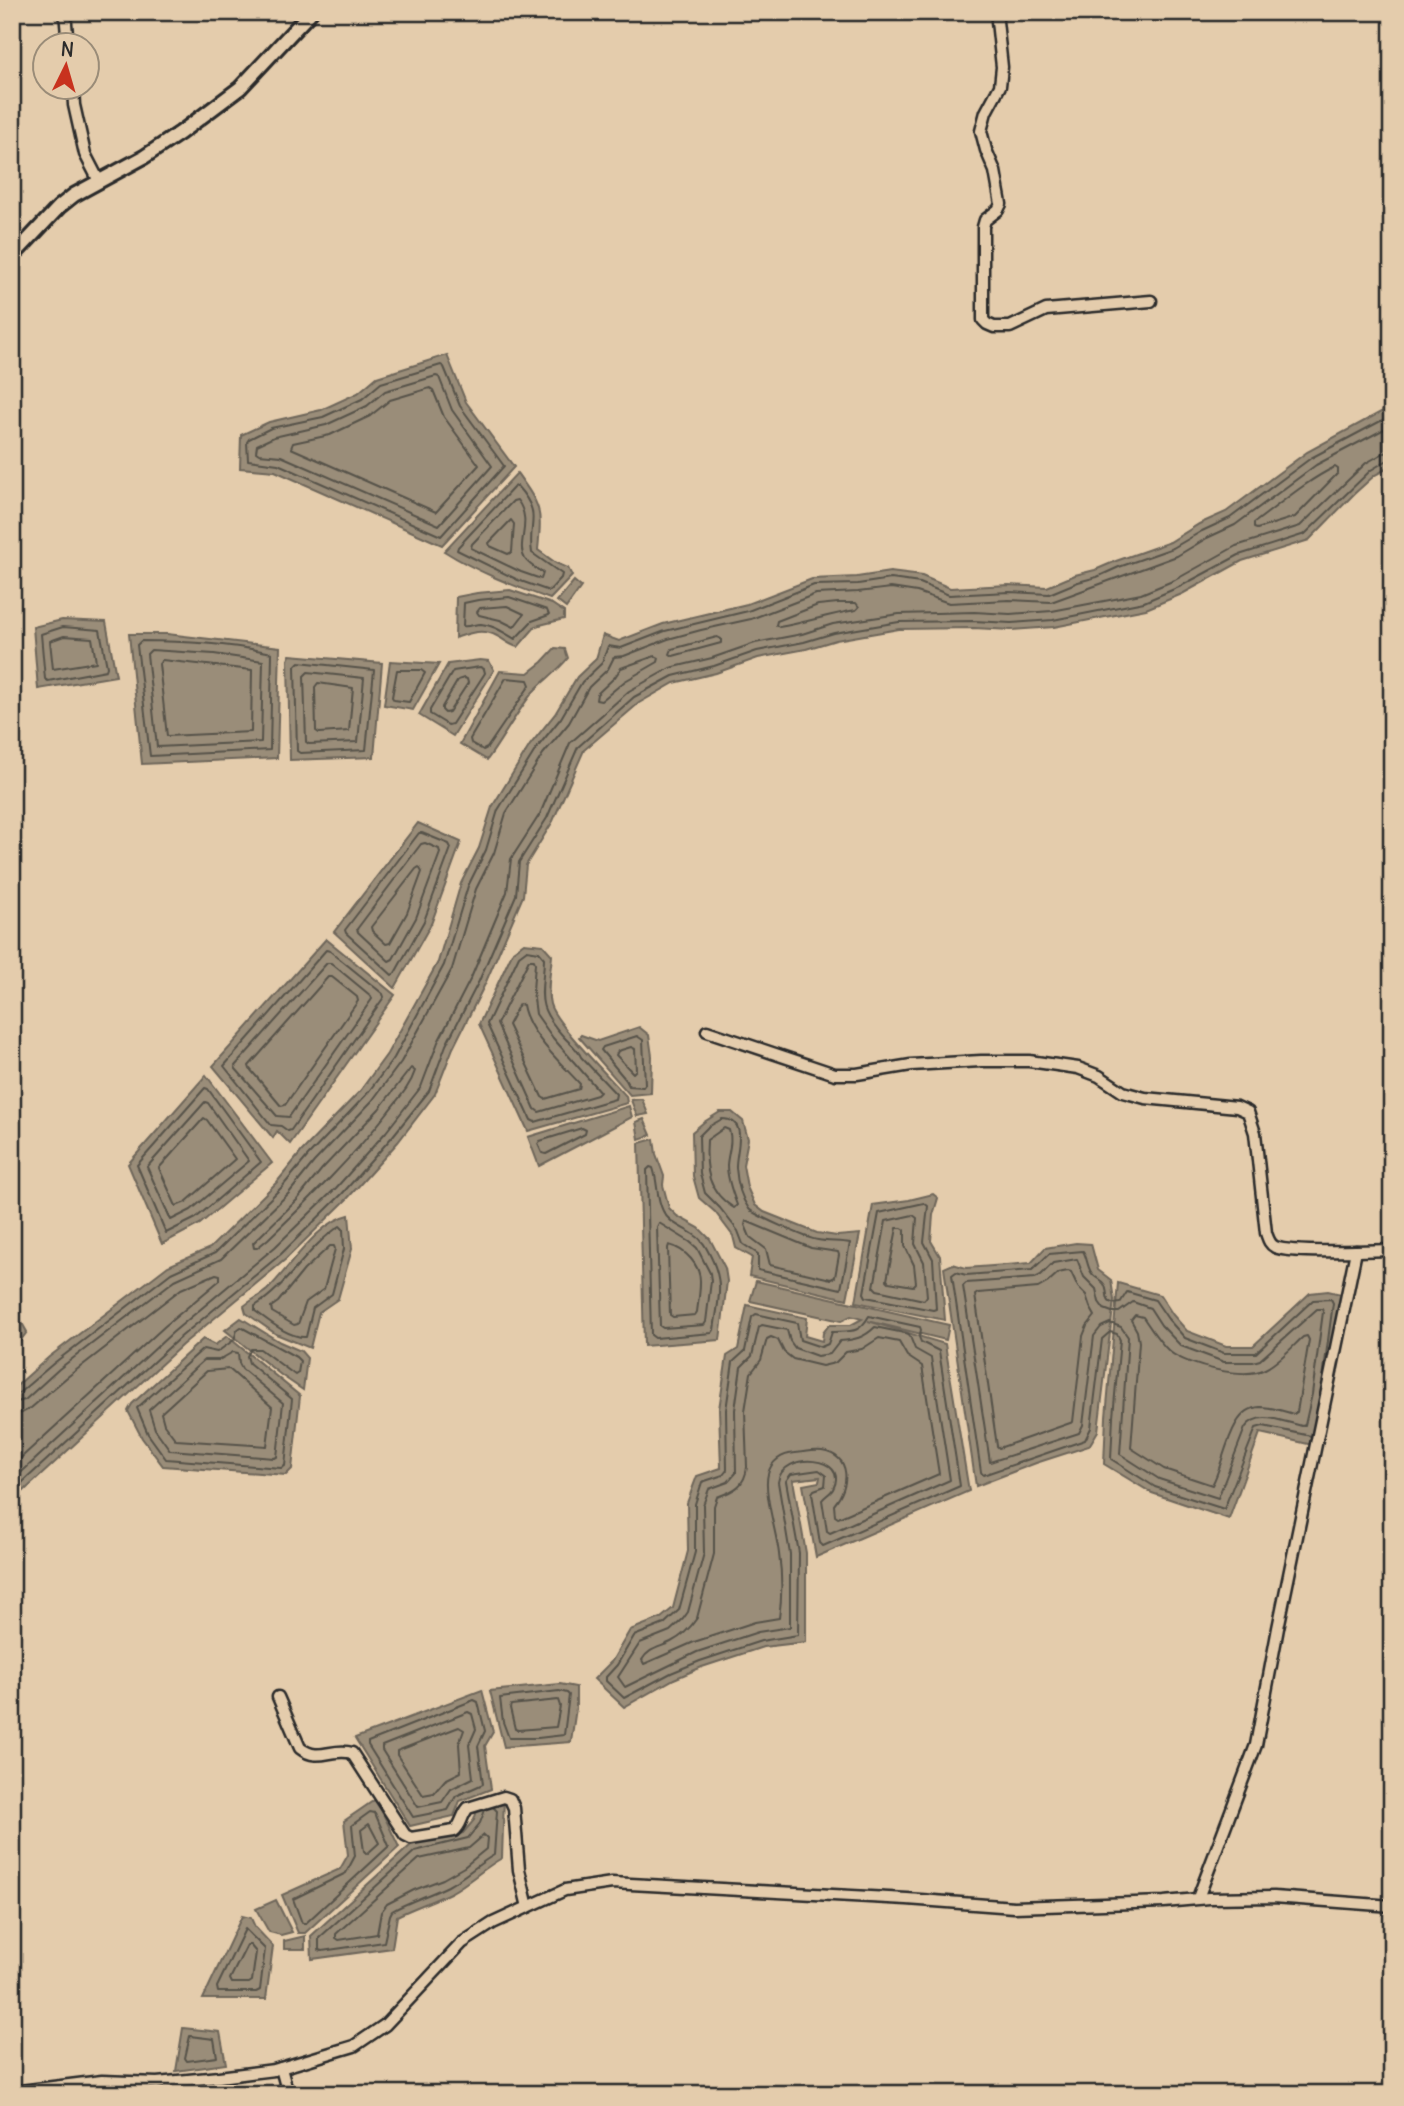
<svg xmlns="http://www.w3.org/2000/svg" width="1404" height="2106" font-family="Delius,sans-serif">
<rect width="100%" height="100%" fill="#e4ccac"/>
<filter id="ink" filterUnits="userSpaceOnUse"><feTurbulence type="fractalNoise" baseFrequency=".0143" numOctaves="2"/><feDisplacementMap in="SourceGraphic" scale="14" xChannelSelector="R" yChannelSelector="G"/><feConvolveMatrix kernelMatrix="1 2 1 2 8 2 1 2 1" color-interpolation-filters="sRGB"/></filter>
<g filter="url(#ink)">
<g fill="#9a8d79" stroke="#6e665a" stroke-width="2">
<polygon points="447,355 466,402 514,467 442,545 275,471 240,468 241,435 269,422 321,410 358,393 377,377"/>
<polygon points="1392,406 1392,466 1375,475 1354,494 1309,540 1242,561 1182,594 1146,609 1054,627 1011,630 974,628 899,629 836,640 806,649 758,658 716,673 674,683 639,703 584,750 553,821 526,865 523,896 485,984 453,1048 435,1094 398,1142 347,1199 286,1259 182,1345 12,1502 12,1390 49,1357 168,1266 210,1248 277,1182 302,1151 360,1091 387,1054 438,962 461,883 479,848 492,807 530,745 555,714 577,677 596,659 603,635 619,641 663,624 747,604 812,579 857,577 890,572 922,576 950,588 1009,585 1047,587 1075,575 1095,570 1116,561 1170,542 1199,524 1226,512 1307,452"/>
<path d="M517 473C541 507 542 508 538 550L556 563 568 568 572 576 550 599C514 586 477 572 444 551Z"/>
<polygon points="574,581 581,587 566,608 557,601"/>
<path d="M510 590 552 604 564 612V619L536 626 518 647C509 645 505 640 497 636 482 628 470 633 455 638L456 597 477 593Z"/>
<polygon points="62,620 106,622 116,676 38,689 33,627"/>
<polygon points="129,634 167,634 280,647 277,758 142,764"/>
<path d="M555 648 565 649 568 658C558 671 544 680 533 692 516 713 503 738 487 760L460 744 500 671 528 673 542 662Z"/>
<polygon points="290,655 382,663 374,757 290,760 288,660"/>
<polygon points="480,660 489,661 494,670 453,736 419,715 448,664"/>
<polygon points="390,661 439,664 413,710 384,705"/>
<polygon points="418,823 461,842 431,924 395,988 334,932"/>
<polygon points="326,939 395,995 290,1144 277,1131 273,1138 213,1066"/>
<path d="M524 943 543 945 552 955C551 971 546 989 550 1004 554 1022 611 1079 626 1096L627 1103 528 1131 479 1024 513 951Z"/>
<polygon points="639,1027 649,1035 652,1056 651,1093 630,1095 579,1037 581,1035 598,1041"/>
<polygon points="206,1075 272,1163 200,1224 162,1244 128,1164"/>
<polygon points="642,1099 648,1114 637,1116 631,1100"/>
<polygon points="629,1106 632,1117 539,1166 528,1137"/>
<polygon points="720,1112 732,1112 743,1121 748,1139 743,1165 747,1187 755,1205 764,1212 817,1233 837,1236 860,1234 847,1299 749,1276 752,1257 736,1248 733,1236 715,1212 699,1198 693,1176 692,1132 704,1122"/>
<polygon points="644,1119 651,1135 639,1139 636,1122"/>
<polygon points="654,1139 656,1154 664,1176 663,1185 669,1208 677,1216 699,1228 710,1239 725,1268 727,1281 720,1340 644,1346 639,1143"/>
<polygon points="933,1194 938,1198 933,1215 931,1241 940,1256 945,1320 856,1302 873,1205 909,1200"/>
<path d="M349 1215 352 1249 338 1299 319 1312 310 1348 276 1334 246 1313 244 1306C251 1300 260 1296 267 1290 290 1268 317 1222 349 1215Z"/>
<polygon points="1076,1243 1091,1244 1098,1270 1111,1280 1114,1300 1098,1431 1089,1446 1036,1463 976,1486 944,1268 953,1264 966,1268 1031,1263 1045,1248"/>
<polygon points="756,1281 949,1325 946,1340 868,1321 945,1344 969,1491 816,1557 803,1485 819,1482 820,1477 793,1480 806,1553 806,1642 763,1647 702,1667 674,1679 624,1707 594,1679 612,1661 630,1630 661,1618 673,1608 688,1551 687,1503 697,1476 721,1468 719,1409 727,1356 738,1349 747,1305 807,1318 805,1336 822,1341 823,1333 829,1325 851,1325 862,1319 851,1316 841,1321 750,1301"/>
<polygon points="1118,1283 1160,1295 1173,1315 1187,1331 1226,1346 1253,1346 1310,1293 1328,1291 1341,1294 1327,1397 1317,1446 1260,1433 1229,1519 1152,1493 1104,1464 1106,1417"/>
<polygon points="12,1305 27,1332 12,1352"/>
<polygon points="241,1318 280,1342 301,1351 307,1358 303,1390 281,1375 225,1330"/>
<polygon points="227,1336 300,1396 292,1469 286,1475 163,1466 142,1438 128,1411 132,1404 203,1339 215,1345"/>
<polygon points="560,1684 576,1687 576,1708 571,1742 504,1747 490,1691"/>
<polygon points="482,1690 493,1732 485,1746 491,1789 460,1801 454,1816 410,1826 355,1738"/>
<path d="M504 1797 502 1858C484 1868 470 1882 452 1892 434 1901 415 1907 397 1916L392 1948 312 1959 311 1936 412 1844 463 1833 474 1820 479 1804Z"/>
<polygon points="376,1799 399,1847 305,1933 298,1933 282,1895 340,1869 348,1855 344,1821"/>
<polygon points="276,1900 292,1932 281,1935 269,1932 256,1909"/>
<polygon points="242,1916 251,1918 255,1927 273,1946 266,1999 203,1999"/>
<polygon points="305,1936 305,1949 284,1949 284,1941"/>
<polygon points="183,2028 220,2032 226,2064 176,2071"/>
</g>
<g fill="none" stroke-linecap="round" stroke-linejoin="round">
<g stroke="#57524a" stroke-width="2">
<polygon points="441,365 444,367 460,406 504,466 441,536 278,464 248,460 247,442 249,439 271,428 323,417 362,399 381,383"/>
<polygon points="436,376 439,377 452,410 492,466 439,525 281,456 259,454 256,452 257,445 274,437 326,425 367,406 385,391"/>
<polygon points="430,388 433,390 444,417 479,465 436,512 291,448 293,443 330,435 370,416 390,400"/>
<path d="M1335 467 1338 469V473L1295 517 1257 529 1254 528V523C1280 504 1306 481 1335 467Z"/>
<path d="M517 486C544 516 527 522 532 553L562 574 561 578 549 591 518 580 457 550 458 547 514 487Z"/>
<path d="M517 500C534 522 515 543 525 559 529 565 537 569 543 573L541 579 521 572 471 548 472 544 513 501Z"/>
<polygon points="511,520 514,524 512,552 508,554 490,546 489,543"/>
<path d="M509 597 547 610 549 615 532 621 515 639C504 633 494 625 481 624 474 624 469 627 463 626L464 603 478 600Z"/>
<path d="M838 603H856L859 607 856 610C830 614 805 623 779 627L776 625 777 621 818 605Z"/>
<polygon points="507,606 524,614 514,627 500,620 479,615 477,612 480,608"/>
<polygon points="63,627 100,630 107,667 106,670 48,681 45,679 41,634"/>
<polygon points="64,636 92,638 96,662 53,669 50,641"/>
<polygon points="717,637 721,639 721,643 673,656 670,654 672,649"/>
<path d="M141 641C183 641 231 644 272 653L270 750 150 756 137 645Z"/>
<polygon points="151,650 214,654 263,661 261,742 157,747 147,654"/>
<polygon points="655,656 659,658 658,662 625,681 601,701 596,700 597,694 615,677 621,668"/>
<polygon points="162,660 252,670 251,732 167,736 159,664"/>
<polygon points="299,662 374,670 366,750 300,753 297,751 295,666"/>
<polygon points="480,667 484,669 485,673 452,724 448,725 430,714 430,710 453,671"/>
<polygon points="397,670 421,670 425,673 409,702 394,700 392,697"/>
<polygon points="308,672 364,678 358,742 309,744 306,742 304,676"/>
<polygon points="464,678 467,679 468,683 449,712 445,713 442,710 442,707 458,680"/>
<polygon points="506,678 528,680 530,685 487,748 483,750 471,743 470,739"/>
<polygon points="318,683 353,688 349,731 319,733 316,731 315,687"/>
<polygon points="419,833 422,833 449,844 451,848 424,921 395,973 392,975 346,933 345,930"/>
<polygon points="425,843 439,849 440,853 416,918 393,959 389,961 358,932 357,929 421,844"/>
<polygon points="419,867 422,872 407,913 390,943 386,944 372,931 371,927 416,869"/>
<polygon points="326,950 330,951 383,994 384,997 291,1130 288,1131 281,1126 271,1125 224,1066"/>
<path d="M527 950 539 952 544 958C543 997 534 1004 563 1036 569 1043 578 1049 581 1057L616 1094 615 1099 535 1122 531 1120 487 1024 519 956Z"/>
<polygon points="529,960 534,960 535,963 533,991 536,1014 553,1038 600,1092 597,1095 539,1112 535,1109 497,1024"/>
<polygon points="327,963 331,963 371,996 372,999 289,1117 277,1116 236,1069 235,1066"/>
<polygon points="328,977 332,977 357,997 358,1001 285,1105 281,1106 250,1069 249,1066"/>
<path d="M519 1004 523 1005C528 1034 561 1063 580 1084L579 1089 545 1099 542 1097 508 1025Z"/>
<polygon points="637,1036 643,1040 645,1084 643,1087 629,1086 626,1080 601,1050 603,1047"/>
<polygon points="631,1047 635,1049 636,1070 633,1073 616,1055 618,1051"/>
<path d="M411 1068 415 1071C410 1087 398 1099 388 1112 352 1158 310 1199 268 1239L257 1248H254L253 1243 297 1200 322 1169 379 1109Z"/>
<polygon points="205,1088 208,1089 261,1162 196,1218 166,1233 137,1165"/>
<polygon points="205,1102 208,1103 249,1161 191,1210 171,1220 147,1167"/>
<polygon points="204,1118 207,1120 235,1159 186,1202 176,1206 159,1168"/>
<path d="M722 1119C750 1119 735 1152 736 1168 737 1181 741 1198 749 1209 754 1215 808 1239 818 1240 828 1242 840 1241 850 1243L841 1289 758 1270V1254L743 1244 738 1231 720 1208 705 1193 700 1174 699 1136 708 1127Z"/>
<polygon points="582,1128 586,1130 585,1134 546,1154 542,1153 538,1144 540,1141"/>
<path d="M724 1128 729 1130C733 1142 728 1152 727 1165 727 1178 732 1192 737 1205L734 1208C708 1192 705 1170 707 1140Z"/>
<path d="M650 1167 653 1168C658 1182 656 1197 663 1211 669 1223 682 1227 693 1234 702 1239 706 1247 710 1255 725 1284 718 1300 714 1330L712 1333 655 1338 651 1335 647 1170Z"/>
<polygon points="924,1203 928,1206 924,1242 933,1259 936,1309 933,1310 866,1297 864,1293 879,1213"/>
<polygon points="913,1215 917,1218 915,1244 924,1262 927,1296 924,1300 877,1290 874,1287 886,1221"/>
<polygon points="746,1221 811,1248 838,1252 839,1255 835,1277 831,1279 770,1265 766,1249 750,1237 745,1225"/>
<polygon points="659,1223 690,1242 697,1248 710,1273 711,1281 706,1322 704,1325 663,1328 660,1326 657,1227"/>
<path d="M340 1226 343 1229 344 1249 332 1294 313 1308 306 1337C289 1338 269 1321 255 1311V1306C288 1286 307 1247 340 1226Z"/>
<polygon points="897,1228 902,1228 905,1230 905,1246 914,1265 916,1283 913,1286 889,1282 887,1280"/>
<path d="M669 1245C685 1249 701 1265 700 1283 700 1293 698 1303 697 1312L695 1315 673 1317 670 1315 668 1248Z"/>
<polygon points="330,1246 334,1246 335,1249 324,1289 306,1302 298,1324 294,1325 272,1312 271,1307 278,1302 304,1270"/>
<path d="M1077 1259 1084 1277 1096 1289 1099 1302 1104 1309 1112 1312H1119L1133 1302 1150 1308 1161 1325 1181 1346 1224 1362H1253L1260 1360 1317 1309H1322L1323 1312 1312 1394 1305 1425 1302 1426C1284 1422 1257 1409 1245 1428L1218 1498 1159 1479 1120 1454 1128 1337 1121 1327 1110 1323 1101 1327 1094 1336 1083 1425 1079 1433 990 1462 963 1286 966 1283 1035 1278 1041 1275 1053 1263Z"/>
<polygon points="1068,1271 1071,1272 1078,1287 1086,1295 1090,1307 1095,1316 1087,1326 1083,1336 1073,1422 999,1448 997,1446 975,1295 978,1293 1038,1288 1047,1283 1058,1273"/>
<path d="M756 1314 797 1323 800 1340 821 1347 828 1344 832 1332C851 1331 859 1334 869 1316L920 1327 921 1330 919 1337 921 1342 939 1351 960 1486 823 1546 820 1543 812 1493 814 1490 825 1486 826 1475 819 1470 791 1474 786 1481 799 1553 798 1635 761 1641 700 1661 671 1673 624 1698 606 1681V1677L617 1665 634 1636 664 1624 679 1610 695 1552V1504L702 1482 723 1475 727 1470 726 1410 733 1362 745 1351 752 1317Z"/>
<path d="M1135 1315 1143 1317C1151 1329 1159 1342 1170 1352 1188 1366 1245 1380 1265 1369 1279 1362 1292 1347 1303 1337L1307 1336 1309 1340 1297 1412 1294 1414C1283 1411 1271 1407 1260 1407 1229 1408 1225 1463 1212 1485L1164 1469 1131 1448 1139 1342 1137 1331 1131 1320Z"/>
<path d="M762 1325 787 1330 790 1341 795 1348 817 1356 830 1354 840 1341C854 1340 864 1338 875 1327L909 1334 915 1349 931 1358 950 1480 830 1533 827 1531 822 1500C825 1496 831 1493 833 1489 851 1456 782 1450 778 1482L790 1554V1627L758 1632 697 1652 625 1687 618 1677 640 1643 670 1631 683 1619 688 1612 704 1553 703 1505 709 1489 728 1482 736 1473 735 1410 741 1367 752 1356 759 1327Z"/>
<polygon points="241,1327 296,1357 300,1361 298,1373 295,1375 260,1349 251,1349 247,1356 249,1363 292,1399 285,1466 281,1468 166,1459 148,1434 137,1408 203,1349 217,1352 234,1340 237,1330"/>
<path d="M771 1337 778 1340 784 1352 793 1359 822 1366 835 1363 846 1352 862 1349 879 1338 899 1342 907 1356 922 1366 939 1474 838 1518 835 1516 834 1505C850 1486 852 1456 822 1451 814 1450 804 1452 795 1453 782 1454 771 1461 768 1474 763 1492 777 1534 779 1554 782 1574 782 1598 779 1618L755 1622 694 1642 644 1664 642 1660C649 1648 659 1648 671 1642 681 1637 691 1627 697 1618L714 1554V1506L717 1497C734 1491 745 1486 747 1467L745 1411 751 1373 761 1360 767 1339Z"/>
<polygon points="233,1352 238,1353 239,1363 242,1369 283,1403 277,1457 274,1458 170,1450 155,1429 149,1410 204,1360 219,1360"/>
<polygon points="229,1369 272,1407 267,1446 176,1440 164,1424 161,1413 207,1371"/>
<polyline points="12,1395 19,1393 54,1363 171,1273 215,1253 282,1187 308,1156 366,1095 394,1058 444,965 468,886 486,850 498,810 536,749 561,718 582,682 602,663 608,646 621,648 665,631 748,611 814,585 858,584 891,579 920,583 949,595 1009,592 1049,594 1078,582 1097,577 1119,567 1173,548 1202,531 1230,518 1311,458 1392,415"/>
<polyline points="12,1403 25,1400 59,1369 175,1280 221,1259 289,1193 314,1162 372,1101 401,1062 452,969 476,889 494,853 506,813 543,754 569,723 589,687 608,669 614,657 624,656 668,639 701,630 751,619 816,594 858,592 891,588 917,592 949,603 1009,600 1051,602 1177,556 1207,538 1235,525 1316,465 1392,425"/>
<polyline points="12,1414 22,1413 31,1408 66,1378 181,1289 216,1274 220,1275 220,1280 165,1326 12,1466"/>
<path d="M1311 1436 1263 1426 1256 1428 1224 1509 1155 1487 1111 1459 1113 1417 1120 1340 1117 1334 1110 1332 1102 1339 1091 1428 1085 1440 983 1475 981 1472 952 1275 956 1272 966 1275 1032 1270 1049 1254 1083 1251C1087 1257 1087 1266 1091 1272 1094 1278 1101 1279 1104 1284 1110 1293 1102 1306 1120 1303L1127 1292 1155 1300 1168 1319 1185 1338 1224 1353H1256L1313 1300 1331 1299 1333 1303 1323 1378"/>
<polyline points="12,1481 172,1333 275,1247 336,1188 386,1132 421,1087 438,1042 471,978 507,892 511,859 540,814 570,743 629,691 670,668 712,658 755,643 802,634 833,624 899,614 974,612 1010,614 1052,611 1141,594 1175,580 1236,546 1300,526 1366,463 1384,453 1392,452"/>
<polyline points="12,1492 177,1340 281,1254 342,1194 392,1137 429,1091 446,1045 479,981 516,895 519,862 547,818 578,747 634,697 673,676 714,666 757,651 804,642 834,633 899,622 974,621 1011,623 1053,620 1144,602 1179,587 1239,555 1305,534 1371,470 1386,461 1392,460"/>
<polygon points="559,1691 567,1693 569,1695 564,1735 538,1738 509,1738 503,1722 500,1698"/>
<polygon points="474,1700 478,1702 485,1731 478,1746 483,1784 456,1796 448,1810 413,1817 368,1745 368,1742"/>
<polygon points="558,1700 560,1706 556,1727 518,1730 515,1729 510,1708 511,1705"/>
<polygon points="468,1712 472,1714 476,1729 469,1745 473,1778 451,1789 442,1802 418,1807 382,1750 382,1746"/>
<polygon points="459,1727 464,1730 459,1744 461,1772 445,1780 434,1793 423,1795 397,1755 397,1751"/>
<path d="M485 1810 480 1823 468 1838 415 1851 319 1938V1950L322 1951 384 1942 390 1915 392 1911C410 1901 430 1895 448 1886 465 1877 478 1864 494 1855L497 1811 493 1807"/>
<polygon points="370,1812 375,1813 389,1846 306,1923 302,1923 293,1899 346,1873 355,1856 352,1825"/>
<polygon points="369,1824 379,1843 367,1854 364,1851 361,1830"/>
<polygon points="484,1835 487,1838 486,1849 464,1867 443,1879 414,1890 387,1904 381,1912 377,1934 339,1940 336,1938 336,1934 419,1859 469,1848"/>
<polygon points="245,1929 265,1949 260,1990 256,1992 218,1992 217,1987"/>
<polygon points="247,1945 250,1945 256,1952 252,1981 249,1983 232,1983 230,1979"/>
<polygon points="190,2036 214,2039 217,2057 187,2061 185,2058"/>
</g>
<defs>
<g id="minor">
<polyline points="65,12 68,46"/>
<polyline points="996,12 1002,67 1000,86 986,112 981,131 986,150 995,171 1001,204 998,210 985,220 983,227 983,320 987,324 994,327 1010,327 1046,310 1151,301"/>
<polyline points="73,88 74,105 85,154 99,181"/>
<path d="M707 1031 835 1074H857L911 1065 981 1061H1029L1078 1068 1099 1076 1123 1092 1145 1098 1237 1107 1248 1112 1255 1133 1266 1233C1268 1238 1269 1244 1275 1247 1290 1253 1338 1251 1356 1251L1278 1628 1256 1745 1198 1898"/>
<polyline points="1356,1251 1392,1250"/>
<path d="M278 1697 300 1748C319 1763 332 1747 352 1753L405 1835 411 1838 454 1831C462 1825 461 1816 468 1808L504 1797 510 1799 514 1808 519 1870 528 1907"/>
<polyline points="281,2068 288,2094"/>
<polyline points="12,2092 102,2081 157,2083 219,2077 274,2070 354,2046 385,2025 462,1943 493,1923 565,1890 612,1883 907,1899 1014,1907 1164,1902 1209,1898 1274,1897 1392,1906"/>
</g>
<polyline id="tertiary" points="12,257 59,207 74,195 144,157 180,133 240,88 311,12"/>
</defs>
<use href="#minor" stroke="#2b2b2b" stroke-width="15"/>
<use href="#tertiary" stroke="#2b2b2b" stroke-width="18"/>
<use href="#minor" stroke="#e4ccac" stroke-width="10"/>
<use href="#tertiary" stroke="#e4ccac" stroke-width="12"/>
</g>
</g>
<rect width="1404" height="2106" fill="none" stroke="#e4ccac" stroke-width="42"/>
<rect x="21" y="21" width="1362" height="2064" fill="none" stroke="#2b2b2b" stroke-width="2.5" filter="url(#ink)"/>
<g transform="translate(66 66) rotate(5)"><circle r="33" fill="#e4ccac" stroke="#9a8c78" stroke-width="2"/>
<path d="M0-5L12 26L0 18L-12 26Z" fill="#c8321e"/>
<text y="-10" font-size="19" font-weight="bold" text-anchor="middle" fill="#2b2b2b">N</text>
</g>
</svg>
